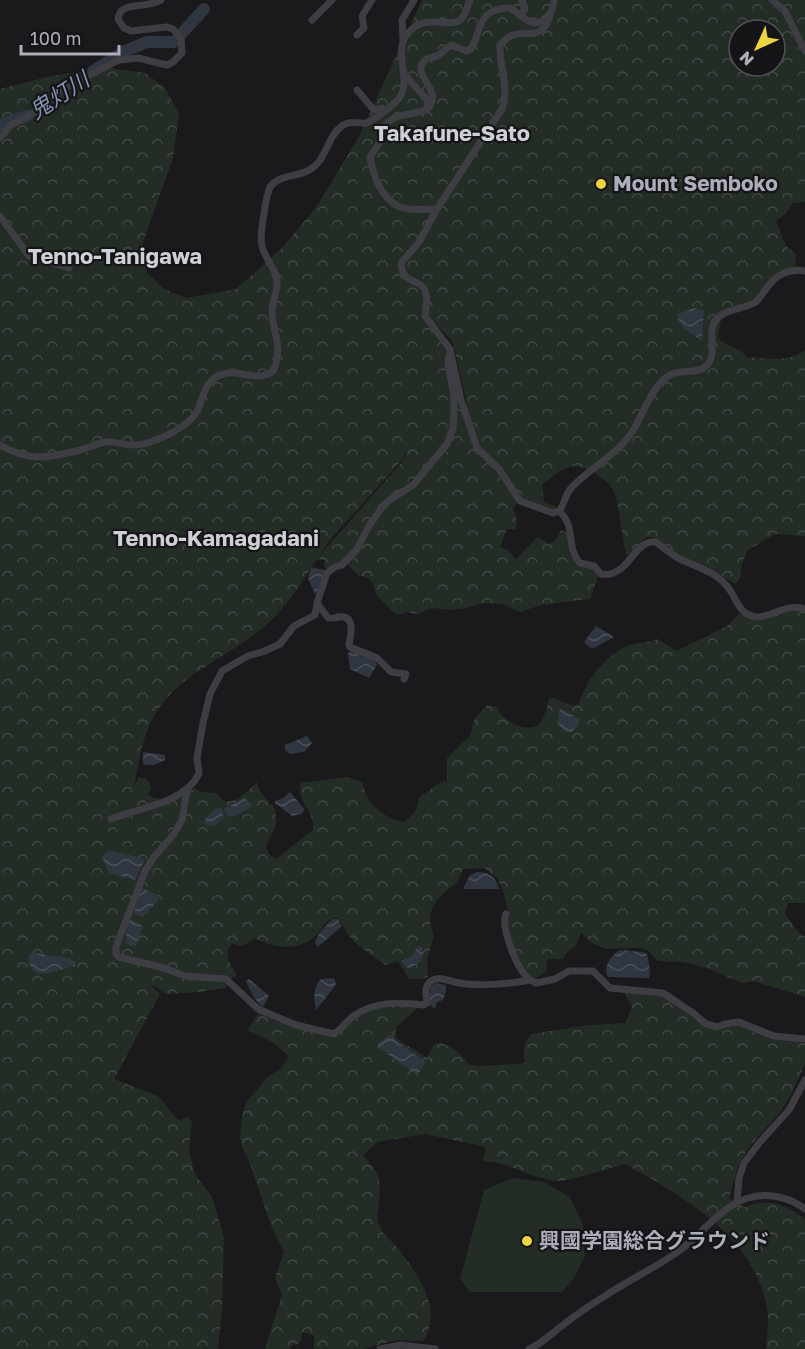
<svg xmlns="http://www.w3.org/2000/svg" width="805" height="1349" font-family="'Golos Text','Noto Sans JP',sans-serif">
<defs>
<pattern id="forest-crowns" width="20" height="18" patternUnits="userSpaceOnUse" patternTransform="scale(1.5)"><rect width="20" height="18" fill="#242c26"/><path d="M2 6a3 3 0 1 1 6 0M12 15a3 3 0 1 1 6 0" fill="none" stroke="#414844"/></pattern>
<pattern id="water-waves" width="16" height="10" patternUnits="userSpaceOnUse" patternTransform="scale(1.5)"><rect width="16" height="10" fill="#303640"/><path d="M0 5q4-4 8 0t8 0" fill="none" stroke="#4b515a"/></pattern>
</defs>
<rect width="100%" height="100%" fill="#1a1a1c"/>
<g fill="url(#forest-crowns)" fill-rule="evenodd">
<path d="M422 0H805V202L793 203 786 213 776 221 786 246 796 254 795 268C775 268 769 288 754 299 744 306 732 312 721 319L718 338C727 348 740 347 747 357 765 358 790 363 805 350V536L775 534 748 550 742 563 740 579 735 584 709 568 675 553 655 537H648L642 541 627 556C621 539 620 500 612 488 608 482 600 477 594 473 570 459 563 469 542 485L544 501 556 507V510L525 501 519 496 503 470 480 447 472 428 453 342 436 324 432 330 447 349 467 428 472 444 495 468 517 502 513 508 517 520 516 529H507L500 547 508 550 516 559 538 537 549 544 556 540 561 530 567 533 571 553 599 574 590 599 541 605 520 612 503 604 483 603 466 608 450 610 433 608 416 614 408 612 396 615 376 595 373 583 368 578 358 575 347 564 328 569 324 567 325 560 317 559C302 581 288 606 267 624 231 657 180 671 154 716 142 736 139 764 134 786L139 777 147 779 151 787 148 795C154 799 163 798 170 802L186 794 194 788 201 792 217 793C228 813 246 792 257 782L259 790 275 809C276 816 277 823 274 830 269 842 261 845 272 857L277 858 313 830C316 812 295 800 301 783L346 777 363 782C363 802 387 821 405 822L417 809 419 797C430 792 435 782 447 781V758L470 736 475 718 488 705 497 707C501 721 531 736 541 722 545 716 547 706 549 699L553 698 573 706 579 704C586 680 606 654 630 645 639 642 649 643 658 639L676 651 726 627 740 614 755 619 795 608 805 612V903H788L785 914 799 933 805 937V997L753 981 742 983 710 969 683 962 658 961 647 950 638 948 606 949 592 943 581 933 575 947 568 951 563 959H548L546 962 547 971 533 980 523 970 507 935 508 912 503 890 497 878 484 868 463 869 457 883C446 888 429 906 430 920 430 927 434 932 433 939 428 956 426 959 428 977L420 979H409L398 961 386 965C373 956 356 946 347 933 343 927 343 922 337 917 322 921 324 930 313 938 297 951 270 948 255 938L243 946 232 944C222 954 231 964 237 976L232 978 225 988 199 992 166 994 149 983 160 994 114 1079 158 1096 178 1120 188 1117 192 1121 189 1149 194 1173 212 1197 224 1237 222 1312 218 1349H0V89L47 77 104 67 145 73 165 88 179 114 173 158 143 242 147 273 164 289 187 298 236 289 283 247 317 206 359 136ZM739 30H775V66H739ZM410 446 402 462 320 555 328 542 401 461Z"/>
<path d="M624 993 663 996 705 1027 739 1024 779 1039 805 1043V1064L791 1095 781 1111 749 1147 739 1164 729 1198 744 1207C769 1198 785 1204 805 1219V1349H766C767 1335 770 1317 766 1303 750 1233 682 1196 625 1164 611 1168 567 1182 556 1181 530 1178 510 1162 483 1161L486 1147 425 1134 378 1142 363 1155C367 1161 375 1167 377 1174 385 1191 372 1213 381 1229 383 1235 392 1241 396 1246 416 1271 445 1310 423 1341L396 1340 363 1349H314V1336L303 1332 299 1344 292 1345 290 1349H265L282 1295 275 1278 284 1252 272 1228 249 1161 242 1147 240 1137 243 1111 247 1101 268 1077 282 1067 289 1057 274 1043 248 1030 259 1012 330 1037C343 1034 345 1025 355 1018 373 1004 397 1005 419 1006L396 1028V1038L427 1058 435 1043C449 1042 462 1054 469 1065L479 1066 520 1064 525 1062C522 1050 524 1044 531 1034L590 1025 626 1023 632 1006Z"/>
</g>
<polygon fill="#242c26" points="512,1178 544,1182 570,1197 583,1225 585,1256 574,1278 562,1292 470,1292 460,1279 484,1190"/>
<g fill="url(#water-waves)">
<polygon points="696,308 704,311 702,341 683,328 677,317 678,313"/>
<polygon points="311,567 324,570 321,586 315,594 308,578"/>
<polygon points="596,626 614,637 592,649 584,642"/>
<path d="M351 649C360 653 373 655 377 665L369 678 350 669 348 654Z"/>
<path d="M560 709 580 719 578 725 571 733C559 733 555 718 560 709Z"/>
<polygon points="307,736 312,743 304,752 290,754 285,750 285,745"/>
<polygon points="143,752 165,755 165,760 154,765 145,765 143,763"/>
<polygon points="290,792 305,810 301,814 292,816 275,803 275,801 282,799"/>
<polygon points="244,798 253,805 238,815 229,817 225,812 225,808"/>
<path d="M221 807 224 818 216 825 208 826 204 822C207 815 214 809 221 807Z"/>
<polygon points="109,850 145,859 135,880 109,873 102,857"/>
<path d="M477 872C489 872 497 878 499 889H463L470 875Z"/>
<polygon points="142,888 161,897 143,917 135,914 134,912"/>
<polygon points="130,919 143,926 136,946 131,946 126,943 126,934"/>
<path d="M333 919H338L342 926 318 947 315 943C318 932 325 926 333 919Z"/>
<polygon points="418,946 423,947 421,961 411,968 407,968 401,961 413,955"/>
<path d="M620 950 643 952 647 954 650 970 649 978 608 977C602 967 611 956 620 950Z"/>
<path d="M33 953 68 958 76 962 75 966C65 968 45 977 35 972 31 970 30 964 28 959L29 955Z"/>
<path d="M334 978 336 985 316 1010C314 999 312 988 321 979Z"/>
<path d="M249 979 269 996 263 1007C256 1003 249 989 246 981Z"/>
<polygon points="436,983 446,985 446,991 443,1000 437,1002 435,1008 433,1008 429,1003 431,986"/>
<polygon points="390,1035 393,1035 395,1040 425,1062 419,1073 413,1072 378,1047 378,1043"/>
</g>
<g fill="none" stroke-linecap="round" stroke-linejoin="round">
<g stroke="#303640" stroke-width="12">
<polyline points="93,71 125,51 147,42 174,42 204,9"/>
<polyline points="0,125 27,116"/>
</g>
<g stroke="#3d3d43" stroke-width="7">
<path d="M554 0C544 57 522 17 500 45 499 68 510 87 502 109L437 209 419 242 401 263C403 294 434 267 425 316L450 349 461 400 477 448 499 469 520 501 553 513 559 511C577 527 565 546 580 563L594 566 601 574C629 579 633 539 656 542 663 548 670 553 678 558 694 566 714 571 726 585 737 597 737 614 756 617 773 618 782 603 805 609"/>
<polyline points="772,0 785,11 805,51"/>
<polyline points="520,16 525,9 522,0"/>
<polyline points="312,20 332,0"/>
<polyline points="357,35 364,28 362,16 372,0"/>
<polyline points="403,39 402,20 414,0"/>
<path d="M404 74 427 100 428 106 424 111 395 117 384 126V136L370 157C373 175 382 202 403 208 413 211 426 209 437 209"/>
<polyline points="357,90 374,110 382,108 384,111"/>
<path d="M427 110C444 91 415 78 422 64 425 57 433 58 439 55 443 52 447 48 451 45L466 51 471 49C482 31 476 8 510 8 525 17 534 34 550 13"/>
<path d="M0 138 11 125 35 112 61 90 119 60 138 58 167 65 173 62 182 53 181 38 173 29 167 27 131 31 124 28 118 19C120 0 144 10 161 0"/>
<polyline points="0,216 29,256 69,268"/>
<path d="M0 445C29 462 49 458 80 450 89 448 97 443 106 442 115 441 124 445 133 445 151 445 174 433 188 422 207 407 198 384 220 375 238 367 257 384 273 371 284 348 273 334 272 312 272 301 278 291 277 280 275 267 265 259 262 246 259 237 266 197 270 187 281 173 298 178 311 169 327 159 327 136 343 125 351 120 358 124 366 123 375 120 389 108 396 102 417 81 387 49 412 29 430 13 452 31 463 17 466 12 468 5 470 0"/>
<path d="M559 511C565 504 565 494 572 487 590 468 614 457 630 435 641 420 649 393 663 380 679 366 694 376 705 367 719 355 707 337 714 323 721 309 741 310 754 303 759 300 762 294 766 289 775 275 789 268 805 271"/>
<path d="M317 603 328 618C331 619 334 618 338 617 356 614 351 634 349 644L350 647 377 658 391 672 406 674 404 679"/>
<path d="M187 790 182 820 174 834 154 857 145 871 116 947V954L119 957 164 968 185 976 226 979 258 1009 296 1025 334 1034C342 1029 347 1020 355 1015 376 1001 400 1002 423 1005L427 1003C426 995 424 986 431 981 439 976 447 980 454 982 474 987 511 984 529 980"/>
<path d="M111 819C141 807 183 804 199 774L197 758 203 723 210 694 222 671 248 656 265 651 280 644 294 626 315 615 318 600 327 573 335 567 342 565 357 549 369 526 383 506 388 501 413 485 447 444 453 428 454 411V395L448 365 449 355"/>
<path d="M506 914C500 926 516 965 525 975 528 979 532 981 536 983L555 979 569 971H593L610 988 663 993 693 1013 706 1024 717 1027 725 1024 739 1022 774 1036 805 1039"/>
<polyline points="737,1203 739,1178 744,1163 760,1142 789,1110 805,1080"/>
<polyline points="380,1349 401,1345 435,1349"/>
<path d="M529 1349C542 1344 552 1333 563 1325 576 1315 590 1305 605 1296 630 1279 658 1267 683 1248 704 1231 722 1206 748 1198 767 1192 789 1197 805 1209"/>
</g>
</g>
<g fill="#edd541" stroke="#151517" stroke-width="2">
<circle cx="601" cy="184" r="6"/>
<circle cx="527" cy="1241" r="6"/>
</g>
<g text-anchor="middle" stroke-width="4.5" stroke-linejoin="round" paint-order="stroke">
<g font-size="21" font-weight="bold" fill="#adaebb" stroke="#151517" text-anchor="start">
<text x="613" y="191">Mount Semboko</text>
<text x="539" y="1248">興國学園総合グラウンド</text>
</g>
<g font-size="22" font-style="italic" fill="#8695b5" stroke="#151517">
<text transform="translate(59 95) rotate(-33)" y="8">鬼灯川</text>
</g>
<g font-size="22" font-weight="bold" fill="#cecfd7" stroke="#151517">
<text x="452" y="141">Takafune-Sato</text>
<text x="115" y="264">Tenno-Tanigawa</text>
<text x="216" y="546">Tenno-Kamagadani</text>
</g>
</g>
<g transform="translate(757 48) rotate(225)"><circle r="28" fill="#151517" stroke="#525259" stroke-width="1.5"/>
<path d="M0-4.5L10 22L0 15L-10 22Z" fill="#edd541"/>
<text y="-9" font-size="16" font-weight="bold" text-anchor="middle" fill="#adaebb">N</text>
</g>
<path d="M21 45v9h98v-9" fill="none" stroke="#adaebb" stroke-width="3"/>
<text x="30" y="45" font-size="18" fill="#adaebb" stroke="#151517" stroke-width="4.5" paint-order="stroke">100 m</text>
</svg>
